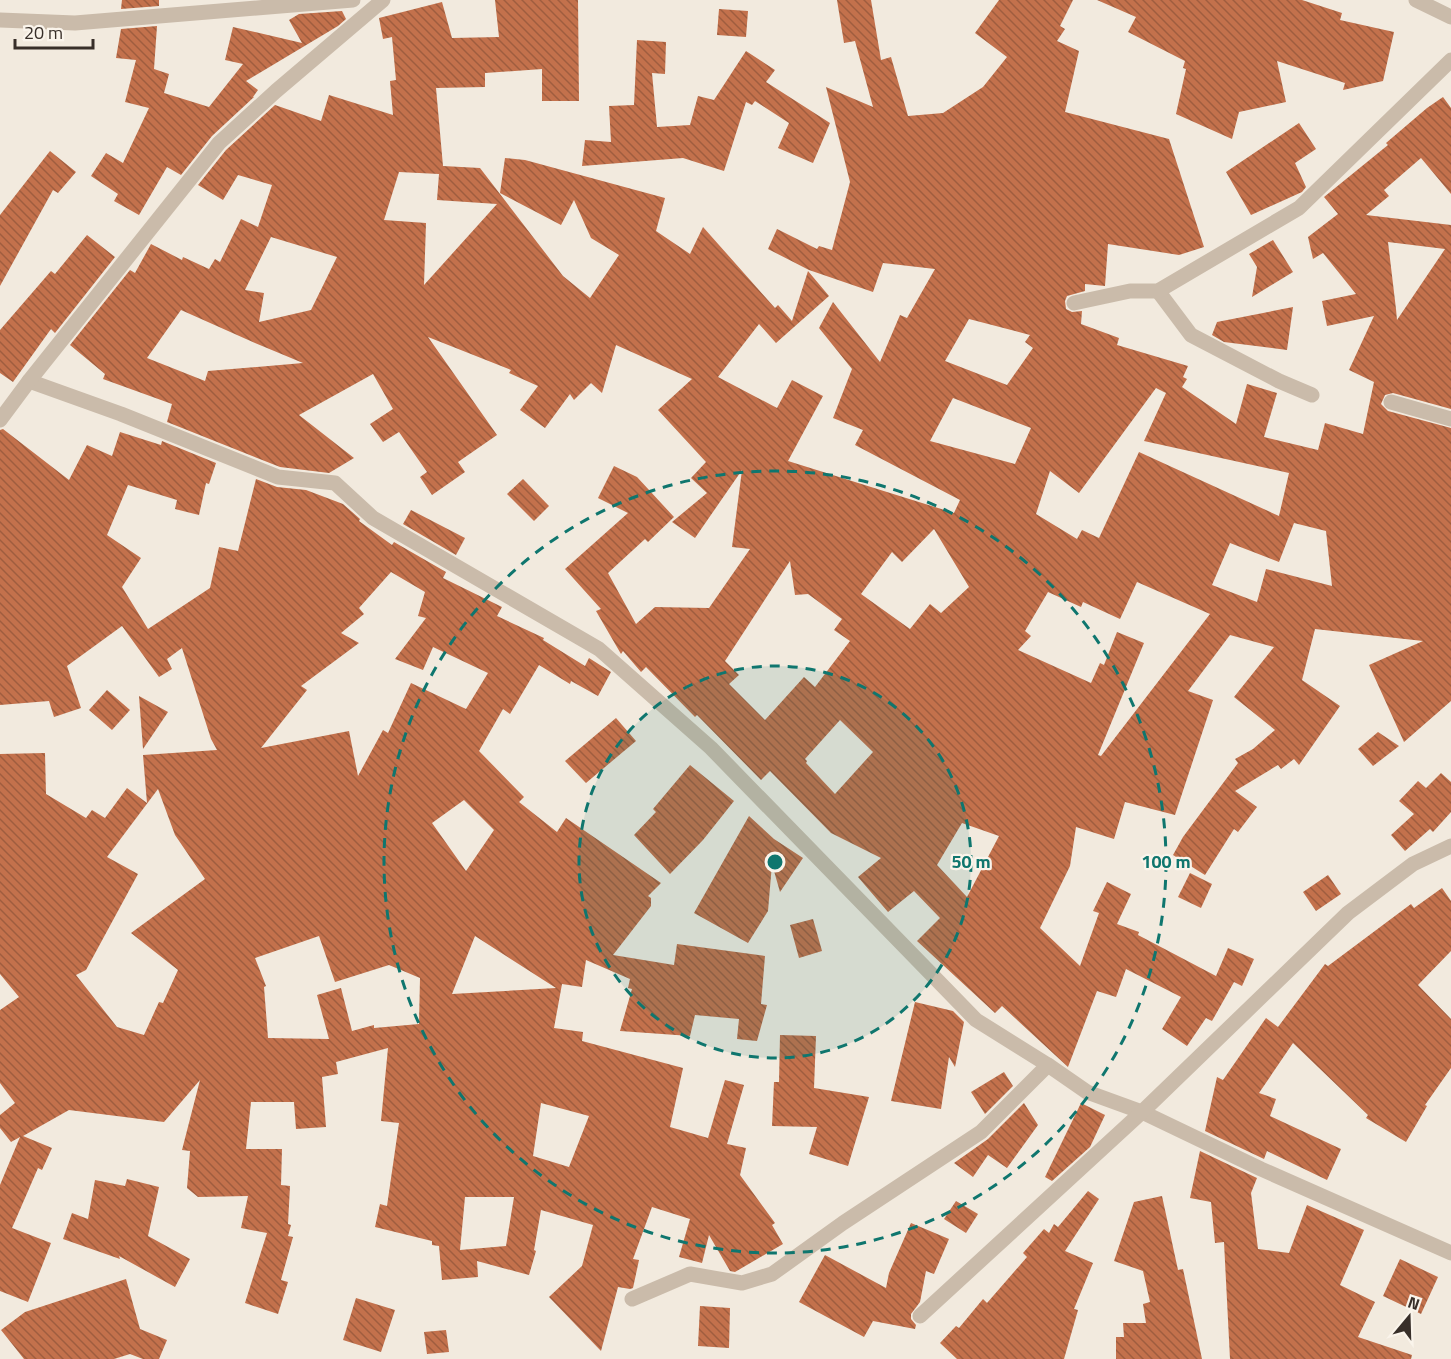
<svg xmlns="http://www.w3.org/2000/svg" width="1451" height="1359" font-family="'Titillium Web',sans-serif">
<defs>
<pattern id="building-back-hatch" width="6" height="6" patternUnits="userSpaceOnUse" patternTransform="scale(1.5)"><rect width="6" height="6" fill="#c3714c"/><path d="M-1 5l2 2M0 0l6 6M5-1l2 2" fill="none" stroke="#9f5d3f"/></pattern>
</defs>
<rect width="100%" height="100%" fill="#f2eade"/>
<g fill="url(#building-back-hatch)" fill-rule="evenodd">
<polygon points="122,0 159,0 159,6 121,9"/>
<path d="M495 0H578L579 101H542V69L485 73V87L436 88 443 166 480 168 563 276 590 298 619 255 591 238 574 200 561 225 500 193 505 158 525 160 665 198 656 231 690 254 703 227 775 308 778 305 792 321 808 271 829 296 776 343 759 324 718 377 777 408 792 380 823 396 788 461 954 513 960 500 855 445 863 430 833 418 852 369 819 328 833 302 880 362 900 315 907 318 935 269 883 263 873 292 809 270 768 249 777 229 817 249 819 246 832 250 850 182 826 87 873 107 855 41 844 43 837 0H871L881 60 891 57 908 116 943 113 983 87 1007 57 975 33 999 0H1073L1060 26 1065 29 1057 41 1079 51 1065 112 1169 139 1204 247 1179 255 1108 244 1105 286 1085 284V291L1067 296 1065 301 1066 309 1072 312 1082 311 1081 324 1119 338 1117 345 1188 366 1183 377 1187 379 1182 387 1236 424 1247 384 1277 393 1264 437 1318 450 1325 423 1363 434 1374 382 1349 370 1374 316 1327 326 1322 301 1356 294 1323 253 1313 259 1308 237 1338 214 1324 197 1388 145 1386 143 1427 108 1443 97 1451 108V194L1421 158 1384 190 1389 196 1366 215 1451 225V409L1393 393 1385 395 1381 404 1388 411 1451 428V701L1404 742 1369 665 1423 641 1315 629 1302 680 1340 706 1299 765 1294 759 1281 769 1278 765 1235 791 1257 807 1238 832 1234 829 1205 875 1173 855 1183 837 1238 763 1235 759 1253 749 1275 730 1234 697 1274 647 1230 635 1188 691 1213 700 1175 815 1125 802 1114 839 1076 827 1070 866 1040 928 1080 966 1099 913 1093 911 1107 882 1131 894 1117 924 1139 932 1138 935 1216 976 1228 948 1254 959 1242 986 1234 982 1212 1021 1206 1018 1187 1046 1162 1029 1181 997 1126 969 1116 997 1097 991 1068 1067 1002 1006 995 1013 917 941 940 918 914 891 888 912 858 877 881 858 831 833 770 771 761 780 697 715 695 717 646 667 641 672 623 651 621 654 596 611 601 609 565 569 628 513 598 498 614 466 637 477 674 517 648 542 645 539 608 573 636 624 655 607 709 608 750 549 732 547 742 470 695 538 672 522 707 493 691 478 706 462 658 410 692 379 616 345 602 393 591 383 574 400 570 394 545 428 520 410 538 386 509 373 511 370 428 337 497 435 458 462 465 472 432 495 420 477 427 472 399 432 383 442 370 424 393 409 373 374 299 415 354 458 329 473 280 467 167 422 172 404 103 379 105 374 70 345 130 270 135 273 151 244 182 260 183 257 209 269 215 259 220 262 241 219 258 227 272 185 238 175 223 200 198 185 226 150 275 105 321 121 329 95 393 115 390 81 396 80 392 37 383 39 379 18 442 2 452 38 499 37ZM399 172 439 174 437 200 497 204 424 285 426 223 384 220ZM271 237 337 257 311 310 259 322 264 293 245 290ZM1388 242 1445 249 1397 320 1396 309ZM181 310 255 343 303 363 208 371 205 381 147 358ZM969 319 1030 335 1025 342 1033 348 1007 385 945 361ZM1156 388 1166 393 1144 441 1289 473 1279 516 1139 452 1099 538 1082 530 1077 539 1036 514 1050 471 1079 493ZM953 398 1031 428 1015 464 930 441ZM1294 523 1326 531 1332 586 1266 569 1257 602 1212 585 1230 543 1279 562ZM934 529 969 587 941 613 930 604 910 629 861 594 892 552 902 562ZM790 561 795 595 808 594 842 619 834 630 850 641 815 687 804 677 765 720 729 684 739 675 725 661ZM1137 582 1210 614 1101 756 1098 755 1144 643 1117 632 1104 665 1100 663 1091 683 1018 650 1031 636 1025 631 1048 592 1081 607 1083 602 1120 619ZM840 720 873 752 835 794 806 763 807 761 805 759ZM962 823 999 836 967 897 937 865Z"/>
<polygon points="1097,0 1302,0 1342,13 1340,20 1394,32 1383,81 1343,90 1345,83 1277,61 1286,102 1239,112 1232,139 1176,114 1186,69 1183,68 1185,61 1128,32 1136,17"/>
<polygon points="719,9 748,11 746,37 717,35"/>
<polygon points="342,11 346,19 338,26 246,81 258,90 253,97 254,97 212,136 181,175 167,167 139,215 114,201 118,194 91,176 106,153 123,163 149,108 125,102 136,60 116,58 121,29 157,26 154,69 169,74 164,93 209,107 243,64 225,60 233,27 302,43 289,20 299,14"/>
<polygon points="637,40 666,42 665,74 652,73 657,127 690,125 698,96 714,100 746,51 775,70 766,82 830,123 813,163 778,148 789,123 755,101 752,105 746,102 724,171 683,158 582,166 585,140 611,142 609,106 634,105"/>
<polygon points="1299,123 1316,149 1295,163 1306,187 1302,192 1251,215 1226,172"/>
<polygon points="50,151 76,172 58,193 53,190 0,286 0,215"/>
<polygon points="87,235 115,257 55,333 51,329 13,382 0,373 0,330 51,271 55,274"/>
<polygon points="1273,240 1293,272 1252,297 1257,267 1249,254"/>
<polygon points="1293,307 1287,350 1224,342 1212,335 1217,322"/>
<path d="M3 429 69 480 87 445 112 456 120 432 161 445 162 441 216 463 209 484 206 483 199 515 175 509 177 500 128 485 107 535 141 558 122 587 148 629 210 588 219 547 238 551 256 479 277 487 306 490 343 504 360 519 359 521 392 545 394 542 446 572 443 578 502 607 497 616 544 638 543 640 585 666 589 658 611 672 598 696 571 681 570 684 539 665 510 714 503 709 479 751 524 797 519 802 557 832 566 818 661 883 648 896 651 898V906L613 955 674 965 677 944 765 956 761 1004 767 1005 757 1041 737 1039 739 1019 695 1015 690 1036 620 1031 632 989 628 988 630 979 586 960 582 987 562 984 554 1028 583 1032 582 1041 683 1068 670 1127 708 1138 725 1080 744 1085 727 1144 746 1148 740 1175 775 1223 772 1225 783 1244 735 1272 730 1271 709 1235 702 1263 679 1257 690 1219 652 1207 633 1259 639 1260 633 1288 630 1289 618 1287 601 1351 549 1297 582 1266 593 1225 541 1210 534 1250 536 1251 529 1275 477 1261 478 1277 442 1280 439 1246 432 1245V1241L375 1227 380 1204 387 1206 399 1123 381 1121 388 1048 336 1062 338 1074 322 1077 326 1127 296 1129 294 1102H251L246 1149H282L281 1185 290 1186 288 1224 291 1225 288 1236 293 1237 281 1280 288 1282 278 1314 245 1303 267 1233 241 1228 248 1196 198 1197 187 1188 190 1151 182 1150 200 1080 164 1122 69 1110 23 1136 52 1148 42 1170 38 1168 12 1228 51 1243 28 1302 0 1291V1185L20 1137 11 1142 0 1128V1115L15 1103 0 1083V1010L19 997 0 974V754L45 753 46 794 86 818 92 810 105 818 127 788 147 803 143 755 217 750 211 739 182 648 167 659 172 669 159 677 122 626 67 666 81 708 54 717 49 701 0 705V430ZM391 572 425 592 418 616 426 618 395 659 423 670 433 647 488 673 466 709 411 683 388 733 383 730 358 776 349 731 261 748 307 690 301 686 359 643 341 633 364 614 359 608ZM158 789 175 835 205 879 131 933 178 970 163 1003 159 1002 144 1035 117 1027 76 975 86 970 138 874 107 857ZM464 800 494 830 466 871 432 823ZM319 936 335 982 389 965 420 978 419 1024 374 1028V1025L352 1031 341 988 317 995 329 1039 268 1038 264 987 266 986 255 958ZM475 936 556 988 452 994ZM541 1103 589 1116 569 1167 533 1156ZM465 1197H514L506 1246 460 1250Z"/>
<polygon points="523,479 549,506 534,521 507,494"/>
<polygon points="411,510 465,538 456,555 403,524"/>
<polygon points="107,690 130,710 112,730 89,710"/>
<polygon points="139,696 168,712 143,749"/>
<polygon points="616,718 636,741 586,783 565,761"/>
<polygon points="1378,732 1399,746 1373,766 1358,749"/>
<polygon points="690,765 734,801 703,840 670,874 634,835 656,812 653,809"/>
<polygon points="1441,773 1451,782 1451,812 1433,832 1430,829 1405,851 1391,835 1414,814 1399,801 1418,781 1426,788"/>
<polygon points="749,816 774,839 803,858 780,892 772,864 768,911 748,943 694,913"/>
<polygon points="1190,873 1212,884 1201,908 1178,897"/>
<polygon points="1328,875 1341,894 1316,911 1303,892"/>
<polygon points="1442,888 1451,901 1451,951 1418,985 1451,1019 1451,1068 1425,1105 1427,1106 1406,1142 1366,1118 1368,1115 1293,1043 1259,1093 1276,1099 1270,1116 1341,1149 1327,1180 1267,1151 1264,1159 1205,1131 1217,1077 1223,1080 1266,1018 1278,1027 1325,964 1328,966 1411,904 1414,908"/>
<polygon points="813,919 822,951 799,958 790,925"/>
<polygon points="915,1002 953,1011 964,1022 955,1067 949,1057 941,1109 891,1101"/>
<polygon points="780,1035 816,1036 814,1088 869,1097 848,1166 809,1154 817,1127 772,1126 774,1082 779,1082"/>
<polygon points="1004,1072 1013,1086 985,1114 971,1092"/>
<polygon points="1024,1103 1038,1125 1007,1168 988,1155 973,1177 954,1163 988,1139"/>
<polygon points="1081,1103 1105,1115 1090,1147 1052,1181 1045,1177"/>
<polygon points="1200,1151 1257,1178 1251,1193 1258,1249 1289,1253 1307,1205 1364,1230 1340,1285 1375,1302 1358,1337 1412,1355 1411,1359 1230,1359 1224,1242 1215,1243 1211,1202 1190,1198"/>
<polygon points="127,1179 159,1187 148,1236 190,1259 175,1287 119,1256 120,1259 63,1239 72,1213 88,1219 95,1180 125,1186"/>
<polygon points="1088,1191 1099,1199 1065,1251 1093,1263 1074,1309 1078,1310 1064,1359 957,1359 940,1343 956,1326 959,1328 983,1299 987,1303 1027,1257 1023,1253 1044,1229 1049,1233 1054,1224 1058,1227"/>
<polygon points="1162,1196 1178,1270 1183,1269 1202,1359 1116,1359 1116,1337 1124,1337 1123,1323 1146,1323 1143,1304 1150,1302 1143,1271 1114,1261 1134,1202"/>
<polygon points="956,1201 978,1214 966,1233 944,1219"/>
<polygon points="911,1223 949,1239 934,1274 926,1271 920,1302 911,1314 911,1319 916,1325 915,1329 873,1321 864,1337 799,1302 825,1255 886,1288 889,1273"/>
<polygon points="1400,1259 1438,1277 1421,1314 1383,1296"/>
<polygon points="126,1279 140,1329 167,1340 159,1359 143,1359 130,1354 114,1359 24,1359 1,1330 25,1312"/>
<polygon points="356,1298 395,1310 381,1352 343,1340"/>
<polygon points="700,1306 730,1308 729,1348 698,1346"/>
<polygon points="446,1330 449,1352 427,1354 424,1332"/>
</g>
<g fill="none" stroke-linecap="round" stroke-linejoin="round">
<g stroke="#cabbaa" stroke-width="15">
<polyline points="1416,0 1451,17"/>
<polyline points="0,20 75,23 353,0"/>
<polyline points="1158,291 1191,335 1279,381 1312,395"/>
<polyline points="1074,303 1130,291 1158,291 1299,208 1451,60"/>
<polyline points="29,381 121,414 278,477 335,483 373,518 599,649 711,748 976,1020 1048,1065 1087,1092 1142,1112 1261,1169 1451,1253"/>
<polyline points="1391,402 1451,419"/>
<polyline points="0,420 29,381 219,143 276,91 383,0"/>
<polyline points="632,1299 690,1274 742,1283 772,1274 843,1223 981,1132 1048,1065"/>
<polyline points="920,1316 1142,1112 1348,913 1413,864 1451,846"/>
</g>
</g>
<circle cx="775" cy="862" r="196" fill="#0f766e" fill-opacity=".12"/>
<g fill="none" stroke="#0f766e" stroke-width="3" stroke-dasharray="10 8">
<circle cx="775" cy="862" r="196"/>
<circle cx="775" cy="862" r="391"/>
</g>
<circle cx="775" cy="862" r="9" fill="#0f766e" stroke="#faf4eb" stroke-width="3"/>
<g font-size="18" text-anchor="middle" font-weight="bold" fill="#0f766e" stroke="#faf4eb" stroke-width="4.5" stroke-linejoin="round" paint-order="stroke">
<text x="971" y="868">50 m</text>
<text x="1166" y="868">100 m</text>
</g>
<g transform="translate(1409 1317) rotate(19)" stroke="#faf4eb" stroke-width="4.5" paint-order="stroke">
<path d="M0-4.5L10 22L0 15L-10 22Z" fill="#382f29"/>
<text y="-9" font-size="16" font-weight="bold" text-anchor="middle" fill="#382f29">N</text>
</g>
<path d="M15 39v9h78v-9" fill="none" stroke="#382f29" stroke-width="3"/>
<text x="24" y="39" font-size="18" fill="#382f29" stroke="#faf4eb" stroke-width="4.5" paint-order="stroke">20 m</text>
</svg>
